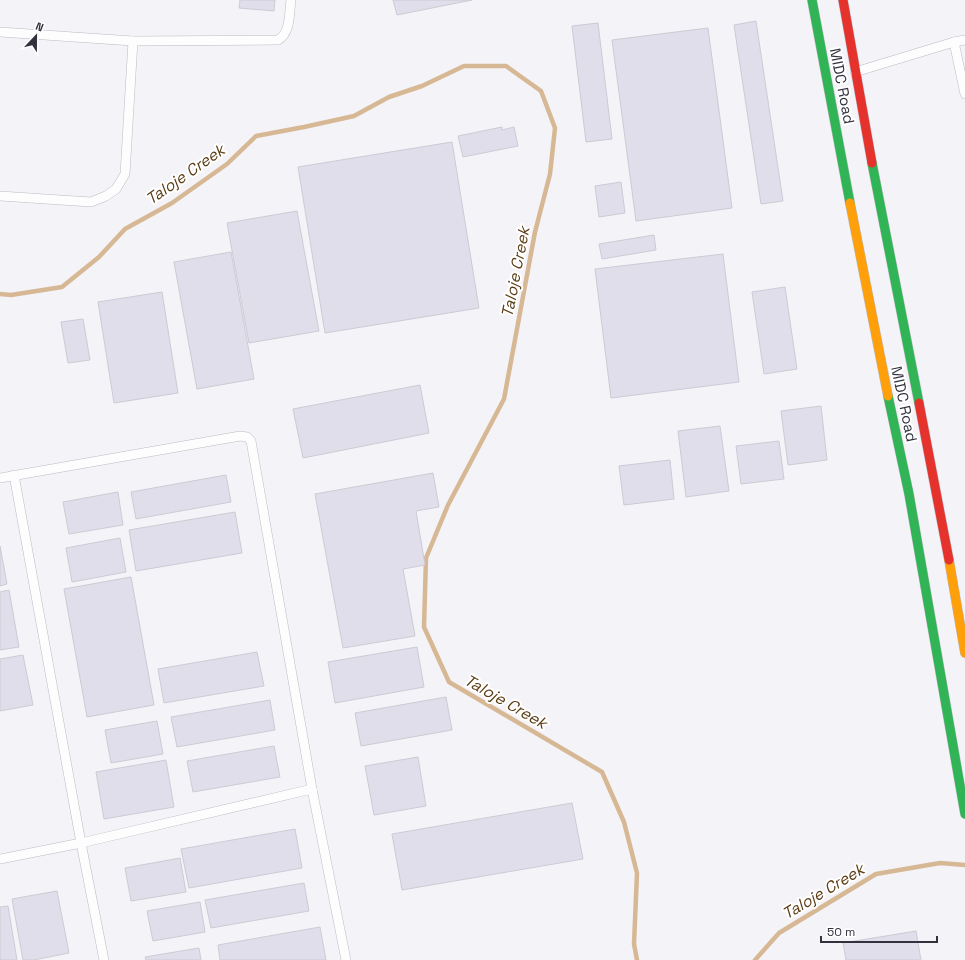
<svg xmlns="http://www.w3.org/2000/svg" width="965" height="960" font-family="'Space Grotesk',sans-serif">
<rect width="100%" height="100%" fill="#f4f3f8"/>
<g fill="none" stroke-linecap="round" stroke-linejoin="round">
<g stroke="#d7b895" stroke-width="4.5">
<polyline points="0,294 11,295 62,287 99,257 125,229 172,203 227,164 256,136 304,127 354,116 389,97 422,86 464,66 506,66 541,91 555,128 550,174 535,232 504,399 448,505 426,558 424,627 449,682 602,772 624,822 637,873 634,944 637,960"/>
<polyline points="755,960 779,933 876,874 940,863 965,865"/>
</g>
</g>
<g fill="#e0deeb" stroke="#cccbd4">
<polygon points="240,0 275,0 274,11 239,8"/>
<polygon points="393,0 472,0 397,15"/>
<polygon points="756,21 783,201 761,204 734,25"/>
<polygon points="598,23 612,139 586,142 572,26"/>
<polygon points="708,28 732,208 636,221 612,40"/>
<polygon points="502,127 502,130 514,127 518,146 463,157 458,136"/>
<polygon points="452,142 479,308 325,333 298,167"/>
<polygon points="621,182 625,213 599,217 595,186"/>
<polygon points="297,211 319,331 249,343 227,223"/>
<polygon points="654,235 656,250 602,259 599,244"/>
<polygon points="231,252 254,379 197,389 174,262"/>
<polygon points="723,254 739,382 611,398 595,269"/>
<polygon points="785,287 797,369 764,374 752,292"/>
<polygon points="162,292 178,393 114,403 98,302"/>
<polygon points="83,319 90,360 68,363 61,322"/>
<polygon points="420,385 429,433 303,458 293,409"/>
<polygon points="821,406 827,460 788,465 781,411"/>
<polygon points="720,426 729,491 686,497 678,431"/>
<polygon points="779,441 784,479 741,484 736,446"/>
<polygon points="670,460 674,499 624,505 619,466"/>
<polygon points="433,473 439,507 416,511 425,565 403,569 415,636 343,648 315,494"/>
<polygon points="226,475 231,502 136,519 131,492"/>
<polygon points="118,492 123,525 69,534 63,502"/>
<polygon points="235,512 242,553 136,571 129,530"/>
<polygon points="120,538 126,572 72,582 66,548"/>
<polygon points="0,546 7,584 0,586"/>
<polygon points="131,577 154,705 87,717 64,589"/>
<polygon points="9,590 19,647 0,650 0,592"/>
<polygon points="417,647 424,687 335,703 328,662"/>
<polygon points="257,652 264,686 164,703 158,669"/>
<polygon points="23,655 33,705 0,711 0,659"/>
<polygon points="446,697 452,730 361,746 355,713"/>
<polygon points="270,700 275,730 177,747 171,717"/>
<polygon points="157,721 163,754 111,763 105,730"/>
<polygon points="274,746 280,777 193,792 187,761"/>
<polygon points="418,757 426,806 374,815 365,766"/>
<polygon points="166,760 174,807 104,819 96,772"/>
<polygon points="572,803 583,859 402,890 392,834"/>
<polygon points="295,829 302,868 189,888 181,849"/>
<polygon points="180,858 186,892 131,901 125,868"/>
<polygon points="304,883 309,911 211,928 205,900"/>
<polygon points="57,891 69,953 34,960 23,960 12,899"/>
<polygon points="200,902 205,932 153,941 147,911"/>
<polygon points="8,906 17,960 0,960 0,907"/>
<polygon points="320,927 326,960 220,960 218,945"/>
<polygon points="916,931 921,960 846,960 843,943"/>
<polygon points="199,948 201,960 146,960 145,957"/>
</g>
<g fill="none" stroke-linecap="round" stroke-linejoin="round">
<defs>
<g id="lane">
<path d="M0 32 133 41 278 40C291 33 289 13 291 0"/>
<polyline points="954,42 965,94"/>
<polyline points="855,72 954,42 965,40"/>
<polyline points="0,196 91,202 106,196 116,189 125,174 133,41"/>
<polyline points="14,475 81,843 104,960"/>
<polyline points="0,478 240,436 247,437 251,441 312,789 346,960"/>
<polyline points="0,859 81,843 312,789"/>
</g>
<g id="fast">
<polyline points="812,0 850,203"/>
<polyline points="872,163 919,403"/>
<polyline points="888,396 909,494 965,814"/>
</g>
<g id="slow">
<polyline points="850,203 888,396"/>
<polyline points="949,560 965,653"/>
</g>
<g id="jam">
<polyline points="843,0 872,163"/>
<polyline points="919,403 949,560"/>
</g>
</defs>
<use href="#lane" stroke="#bcbbc3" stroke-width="10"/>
<use href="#fast" stroke="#bcbbc3" stroke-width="10"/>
<use href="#slow" stroke="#bcbbc3" stroke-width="10"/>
<use href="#jam" stroke="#bcbbc3" stroke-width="10"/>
<use href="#lane" stroke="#fdfdfe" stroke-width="9"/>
<use href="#fast" stroke="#30b455" stroke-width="9"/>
<use href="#slow" stroke="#ff9f0a" stroke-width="9"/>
<use href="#jam" stroke="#e5322d" stroke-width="9"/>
</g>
<g text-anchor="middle" stroke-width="4" stroke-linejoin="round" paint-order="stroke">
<g font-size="15" fill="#32313e" stroke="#fff">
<text transform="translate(842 86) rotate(79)" y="5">MIDC Road</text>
<text transform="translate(904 404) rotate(78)" y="5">MIDC Road</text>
</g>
<g font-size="16" font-style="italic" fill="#5c3d14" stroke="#fff">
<text transform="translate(185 174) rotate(-35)" y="6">Taloje Creek</text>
<text transform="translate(515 272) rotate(-79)" y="6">Taloje Creek</text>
<text transform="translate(506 701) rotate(30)" y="6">Taloje Creek</text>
<text transform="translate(823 891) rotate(-31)" y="6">Taloje Creek</text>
</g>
</g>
<g transform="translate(36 36) rotate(22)" stroke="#ffffff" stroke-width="3" paint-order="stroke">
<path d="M0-3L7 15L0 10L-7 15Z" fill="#32313e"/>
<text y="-6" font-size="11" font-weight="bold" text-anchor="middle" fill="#32313e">N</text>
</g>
<path d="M821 936v6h116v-6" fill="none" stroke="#32313e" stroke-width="2"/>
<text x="827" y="936" font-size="12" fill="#32313e" stroke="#ffffff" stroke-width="3" paint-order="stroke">50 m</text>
</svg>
